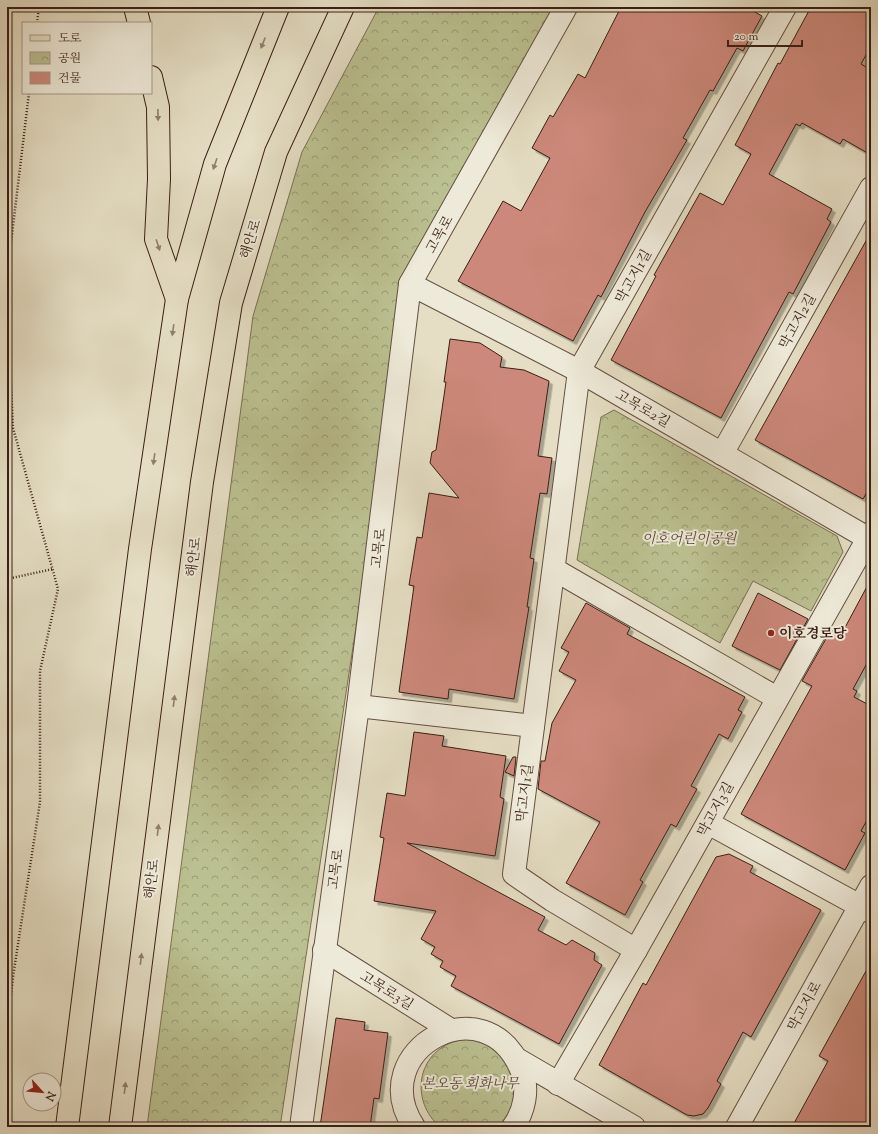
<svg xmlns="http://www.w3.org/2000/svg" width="878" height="1134" font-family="'Sorts Mill Goudy','Noto Serif KR',serif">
<defs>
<pattern id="park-crowns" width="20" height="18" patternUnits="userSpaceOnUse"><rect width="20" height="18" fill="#bbc090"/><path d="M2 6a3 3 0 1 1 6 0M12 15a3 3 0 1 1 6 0" fill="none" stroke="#999b74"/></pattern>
<filter id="shadow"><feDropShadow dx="3.5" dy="3.5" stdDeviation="0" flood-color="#0004"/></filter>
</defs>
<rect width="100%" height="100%" fill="#e5dec4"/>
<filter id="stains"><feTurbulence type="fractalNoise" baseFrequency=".005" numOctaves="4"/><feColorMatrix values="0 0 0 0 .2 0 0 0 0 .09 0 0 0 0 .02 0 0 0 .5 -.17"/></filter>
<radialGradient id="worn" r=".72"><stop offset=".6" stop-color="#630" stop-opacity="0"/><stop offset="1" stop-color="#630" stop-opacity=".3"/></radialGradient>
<g fill="url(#park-crowns)" stroke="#7a7052">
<polygon points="379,7 559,7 409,279 280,1127 147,1127 253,316 302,152"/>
<polygon points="614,410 837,536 843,552 811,611 753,581 720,643 577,560 601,417"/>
<path d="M471 1039 500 1049 519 1090 507 1120 498 1127H440C410 1101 416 1053 456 1041 461 1039 466 1039 471 1039Z"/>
</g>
<g fill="#cc887a" stroke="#3a1f15" filter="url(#shadow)">
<polygon points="621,7 746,7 762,16 743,51 737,48 713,91 710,90 683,138 687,140 645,212 601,297 598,295 573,341 458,281 503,201 521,211 550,158 532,148 550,115 553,117 578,74 585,78"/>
<polygon points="811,7 871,7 871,46 861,64 871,70 871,155 843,139 840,144 802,123 800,126 796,124 769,174 832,209 827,219 831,222 793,294 789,292 721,418 611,360 656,276 654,275 700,193 723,205 751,154 735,145 778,63 780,64"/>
<polygon points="871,232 871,485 863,499 755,440"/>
<polygon points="450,339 480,343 502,357 500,367 524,370 549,381 538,456 552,458 547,494 540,493 530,558 534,559 527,607 529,607 514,699 449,689 448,699 399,692 414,586 409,585 417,537 422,538 429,493 459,498 430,463 432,452 436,450 446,382 444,382"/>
<polygon points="871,579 871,656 853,689 857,691 854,697 871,706 871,813 861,831 865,833 845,870 741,814 812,686 802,681 831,630 841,635"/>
<polygon points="758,593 808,619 780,670 732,646"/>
<polygon points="586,603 630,628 627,634 745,697 738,710 742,712 728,739 719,734 691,786 697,789 676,827 671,824 640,880 643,882 625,915 566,883 600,822 538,789 541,761 545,761 552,723 576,680 559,671 569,652 561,648"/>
<polygon points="414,732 444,736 442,746 506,756 500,797 504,799 495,856 407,843 545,917 538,930 566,945 572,940 595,953 594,960 602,965 559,1044 451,986 456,976 440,967 443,961 431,954 435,947 421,939 436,911 374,901 384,838 380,837 387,793 405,796"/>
<polygon points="513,757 516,757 514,776 505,772"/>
<polygon points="729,854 753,866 750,872 821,910 751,1037 743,1032 717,1081 721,1084 708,1108 703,1114 694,1116 687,1115 599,1065 643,983 646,985 716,857"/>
<polygon points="871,962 871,1127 792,1127 828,1061 819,1056"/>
<polygon points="336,1018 365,1022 364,1030 388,1033 379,1099 374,1098 370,1127 320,1127"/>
</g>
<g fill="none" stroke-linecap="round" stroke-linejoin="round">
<defs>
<g id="minor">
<polyline points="410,284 579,371 871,540"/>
<polyline points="722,454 871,188"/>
<polyline points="555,570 777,698"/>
<polyline points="358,706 533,726"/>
<polyline points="708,823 871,912"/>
<polyline points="324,950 451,1030"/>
<polyline points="636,950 552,900 514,874 579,371 785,7"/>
<polyline points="517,1059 634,1127"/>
<polyline points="558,1084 636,950 871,533"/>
<polyline points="301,1127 358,706 410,284 566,7"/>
<path d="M414 1127C363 1050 487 981 522 1072 529 1090 524 1112 513 1127"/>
<polyline points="737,1127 871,886"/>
</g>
<g id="major">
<polyline points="135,7 139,23"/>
<polyline points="151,77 158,107 159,179 156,239 177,299"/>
<polyline points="67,1127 140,549 177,299 215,164 278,7"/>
<polyline points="120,1127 202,482 231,303 276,152 343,7"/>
</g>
</defs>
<use href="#minor" stroke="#654f41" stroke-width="24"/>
<use href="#major" stroke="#3a1f15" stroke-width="24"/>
<g stroke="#3a1f15" stroke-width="2.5" stroke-dasharray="1 2" stroke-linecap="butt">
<polyline points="37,23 39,7"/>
<polyline points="7,276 29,93"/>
<polyline points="7,305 13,428 58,589 40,671 40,802 14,970 7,1026"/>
<polyline points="7,579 53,569"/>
</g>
<use href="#minor" stroke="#eeead9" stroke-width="22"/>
<use href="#major" stroke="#e5dec4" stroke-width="22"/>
</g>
<defs><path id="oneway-solid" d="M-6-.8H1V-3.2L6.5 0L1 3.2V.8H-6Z"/></defs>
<g fill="#907e6c">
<use href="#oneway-solid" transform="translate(263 43) rotate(112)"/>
<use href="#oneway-solid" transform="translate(158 115) rotate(89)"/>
<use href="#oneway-solid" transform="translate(215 164) rotate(109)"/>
<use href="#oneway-solid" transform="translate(158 245) rotate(72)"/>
<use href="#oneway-solid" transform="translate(173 330) rotate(98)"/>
<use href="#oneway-solid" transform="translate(154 459) rotate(98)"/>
<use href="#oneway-solid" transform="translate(174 701) rotate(-83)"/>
<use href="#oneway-solid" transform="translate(158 830) rotate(-83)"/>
<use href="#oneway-solid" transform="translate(141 959) rotate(-83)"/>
<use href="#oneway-solid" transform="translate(125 1088) rotate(-83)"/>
</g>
<circle fill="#8f2418" stroke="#eeead9" stroke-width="1.5" cx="771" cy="633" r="4"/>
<g text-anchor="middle" stroke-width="4" stroke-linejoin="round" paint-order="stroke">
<g font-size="14" fill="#3a1f15" stroke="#eeead9">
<text transform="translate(439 234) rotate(-61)" y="5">고목로</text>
<text transform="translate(250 239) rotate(-73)" y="5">해안로</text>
<text transform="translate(633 276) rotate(-61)" y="5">막고지1길</text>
<text transform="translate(797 321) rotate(-61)" y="5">막고지2길</text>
<text transform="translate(643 408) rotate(30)" y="5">고목로2길</text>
<text transform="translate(378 548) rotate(-83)" y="5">고목로</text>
<text transform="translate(193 557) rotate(-83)" y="5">해안로</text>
<text transform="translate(524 793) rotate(-83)" y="5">막고지1길</text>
<text transform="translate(715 809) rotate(-61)" y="5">막고지3길</text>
<text transform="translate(335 869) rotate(-82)" y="5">고목로</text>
<text transform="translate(151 879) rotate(-83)" y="5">해안로</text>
<text transform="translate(387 990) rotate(32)" y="5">고목로3길</text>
<text transform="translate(804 1006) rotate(-61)" y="5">막고지로</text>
</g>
<g font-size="14" font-style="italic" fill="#5a4734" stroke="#eeead9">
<text x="689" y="543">이호어린이공원</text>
<text x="470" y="1088">본오동 회화나무</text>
</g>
<g font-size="14" font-weight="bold" fill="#3a1f15" stroke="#eeead9" text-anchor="start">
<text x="779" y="638">이호경로당</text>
</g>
</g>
<rect width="878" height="1134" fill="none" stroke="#e5dec4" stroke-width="24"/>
<rect x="8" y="8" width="862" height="1118" fill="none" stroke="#3a1f15" stroke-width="2"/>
<rect x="12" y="12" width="854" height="1110" fill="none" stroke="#3a1f15"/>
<rect x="22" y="22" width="130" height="72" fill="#eeead9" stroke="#a6998b"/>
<rect x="30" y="35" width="20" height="6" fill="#e5dec4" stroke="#a6998b"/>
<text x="58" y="42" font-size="12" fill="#3a1f15">도로</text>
<rect x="30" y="52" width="20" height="12" fill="url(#park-crowns)" stroke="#a6998b"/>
<text x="58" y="62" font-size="12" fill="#3a1f15">공원</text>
<rect x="30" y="72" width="20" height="12" fill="#cc887a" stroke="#a6998b"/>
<text x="58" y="82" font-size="12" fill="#3a1f15">건물</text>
<g transform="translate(42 1092) rotate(117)"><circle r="19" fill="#eeead9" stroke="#a6998b"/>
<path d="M0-3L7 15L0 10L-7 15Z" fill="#8f2418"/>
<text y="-6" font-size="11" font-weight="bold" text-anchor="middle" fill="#3a1f15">N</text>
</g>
<path d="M728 40v6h74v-6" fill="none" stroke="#3a1f15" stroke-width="2"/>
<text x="734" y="40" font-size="12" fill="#3a1f15" stroke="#eeead9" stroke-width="3" paint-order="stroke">20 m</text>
<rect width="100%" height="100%" filter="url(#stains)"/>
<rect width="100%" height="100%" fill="url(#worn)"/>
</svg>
